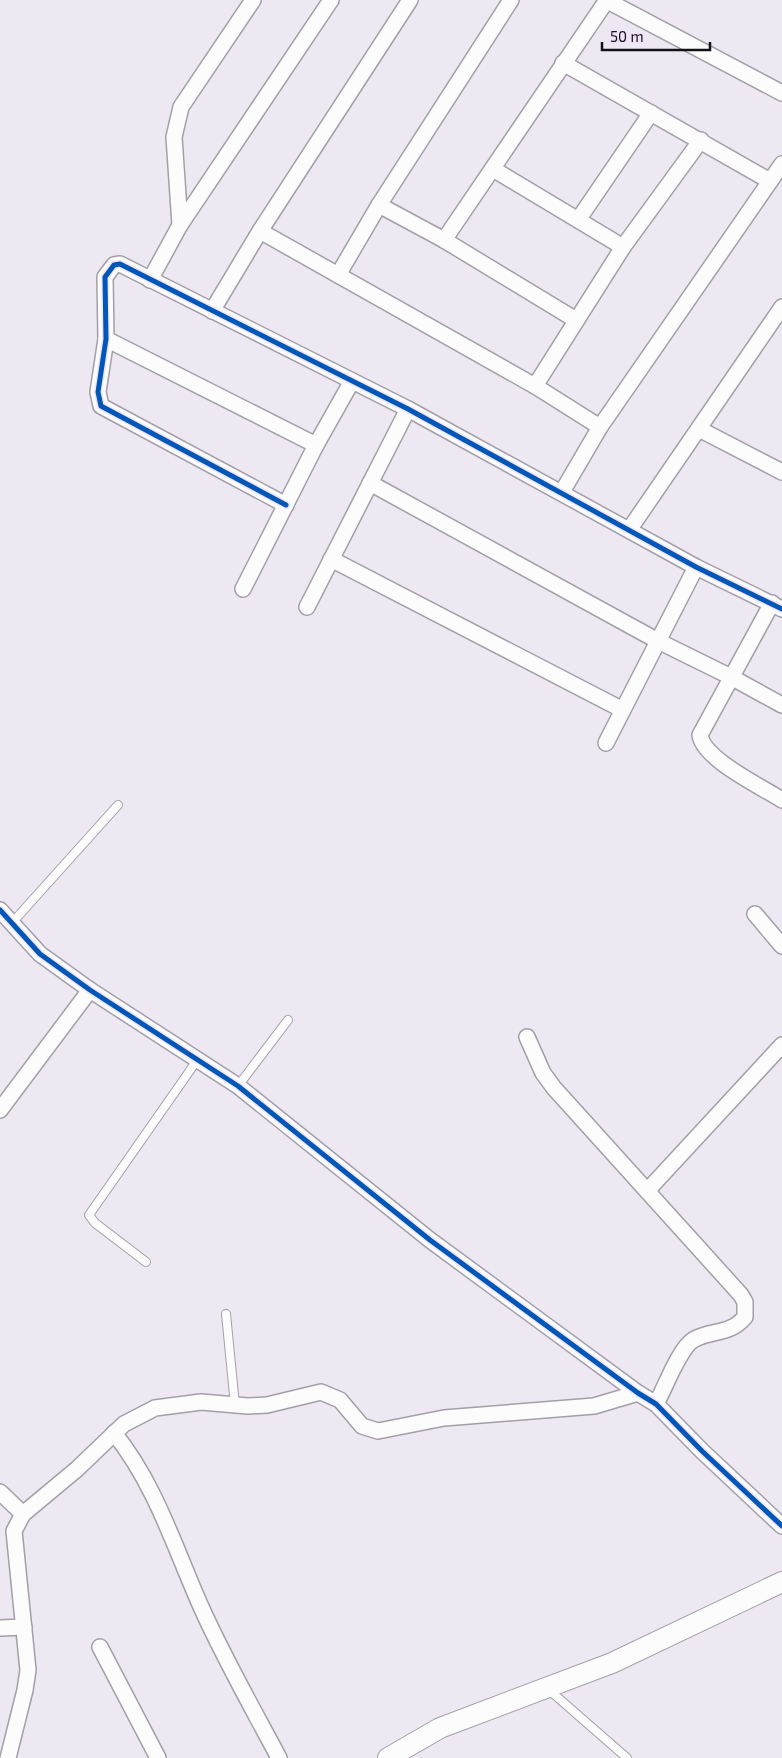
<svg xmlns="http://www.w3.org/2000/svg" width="782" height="1758" font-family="'Exo 2',sans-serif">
<rect width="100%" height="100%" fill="#eee8f3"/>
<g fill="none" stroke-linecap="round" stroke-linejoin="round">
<defs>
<g id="lane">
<polyline points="11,924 118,805"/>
<polyline points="238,1086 288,1020"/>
<polyline points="146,1262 95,1223 89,1215 198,1059"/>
<polyline points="226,1314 235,1405"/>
<polyline points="548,1689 627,1758"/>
</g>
<g id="street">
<polyline points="606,0 782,93"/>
<polyline points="563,63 770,181"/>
<polyline points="493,169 623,247"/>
<polyline points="379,205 444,240 576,320"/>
<polyline points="578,220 651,113"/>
<polyline points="180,225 174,137 181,107 253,0"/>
<polyline points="260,231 535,386 600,427"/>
<polyline points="444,240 607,0"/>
<polyline points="338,275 379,205 511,0"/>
<polyline points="150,280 180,225 331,0"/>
<polyline points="212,311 260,231 410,0"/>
<polyline points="106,339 316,445"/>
<polyline points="535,386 623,247 701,140"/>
<polyline points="699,429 782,472"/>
<polyline points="370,483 658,641 731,677 782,705"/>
<polyline points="562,492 600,427 782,164"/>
<polyline points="286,505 101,406 98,392 106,339 105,277 114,265 120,264 408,409 696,567 782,609"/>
<polyline points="629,530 782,307"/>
<polyline points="331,559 621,709"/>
<polyline points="243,589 316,445 352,381"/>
<path d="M772 603 700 735C703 759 762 787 782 800"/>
<polyline points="307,607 408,409"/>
<polyline points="606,743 696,567"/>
<polyline points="0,910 40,954 90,990 238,1086 430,1240 638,1393 656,1404 702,1451 782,1526"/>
<polyline points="755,914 782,946"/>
<path d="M527 1037 543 1073 554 1088 741 1295 745 1302V1317C729 1336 711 1329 693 1340 679 1349 665 1388 656 1404"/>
<polyline points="0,1110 90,990"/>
<polyline points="647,1191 782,1045"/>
<path d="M114 1433C156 1485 175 1549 202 1609 225 1660 253 1709 279 1758"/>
<polyline points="0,1492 23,1514"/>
<polyline points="0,1628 24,1627"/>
<polyline points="100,1647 158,1758"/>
<polyline points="8,1758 25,1690 28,1670 14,1531 23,1514 77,1469 124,1424 155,1408 201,1402 248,1406 267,1405 321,1392 340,1400 362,1426 378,1431 444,1418 594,1406 638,1393"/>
</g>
<polyline id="secondary" points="388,1758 440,1728 612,1663 782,1582"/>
</defs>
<use href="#lane" stroke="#a39fa7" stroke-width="10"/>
<use href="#street" stroke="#a39fa7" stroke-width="18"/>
<use href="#secondary" stroke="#a39fa7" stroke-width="22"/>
<use href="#lane" stroke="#fcfcfd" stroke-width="8"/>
<use href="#street" stroke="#fcfcfd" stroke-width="15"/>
<use href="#secondary" stroke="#fcfcfd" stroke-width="20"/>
<defs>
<g id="cycleway">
<polyline points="286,505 101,406 98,392 106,339 105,277 114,265 120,264 408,409 696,567 782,609"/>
<polyline points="0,910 40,954 90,990 238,1086 430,1240 638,1393 656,1404 702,1451 782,1526"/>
</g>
</defs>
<use href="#cycleway" stroke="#efe4f7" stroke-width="8"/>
<use href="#cycleway" stroke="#0057b8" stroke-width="5"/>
</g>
<path d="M602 42v8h108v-8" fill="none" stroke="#141017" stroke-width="2.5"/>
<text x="610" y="42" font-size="15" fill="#141017" stroke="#efe4f7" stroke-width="4" paint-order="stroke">50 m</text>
</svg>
